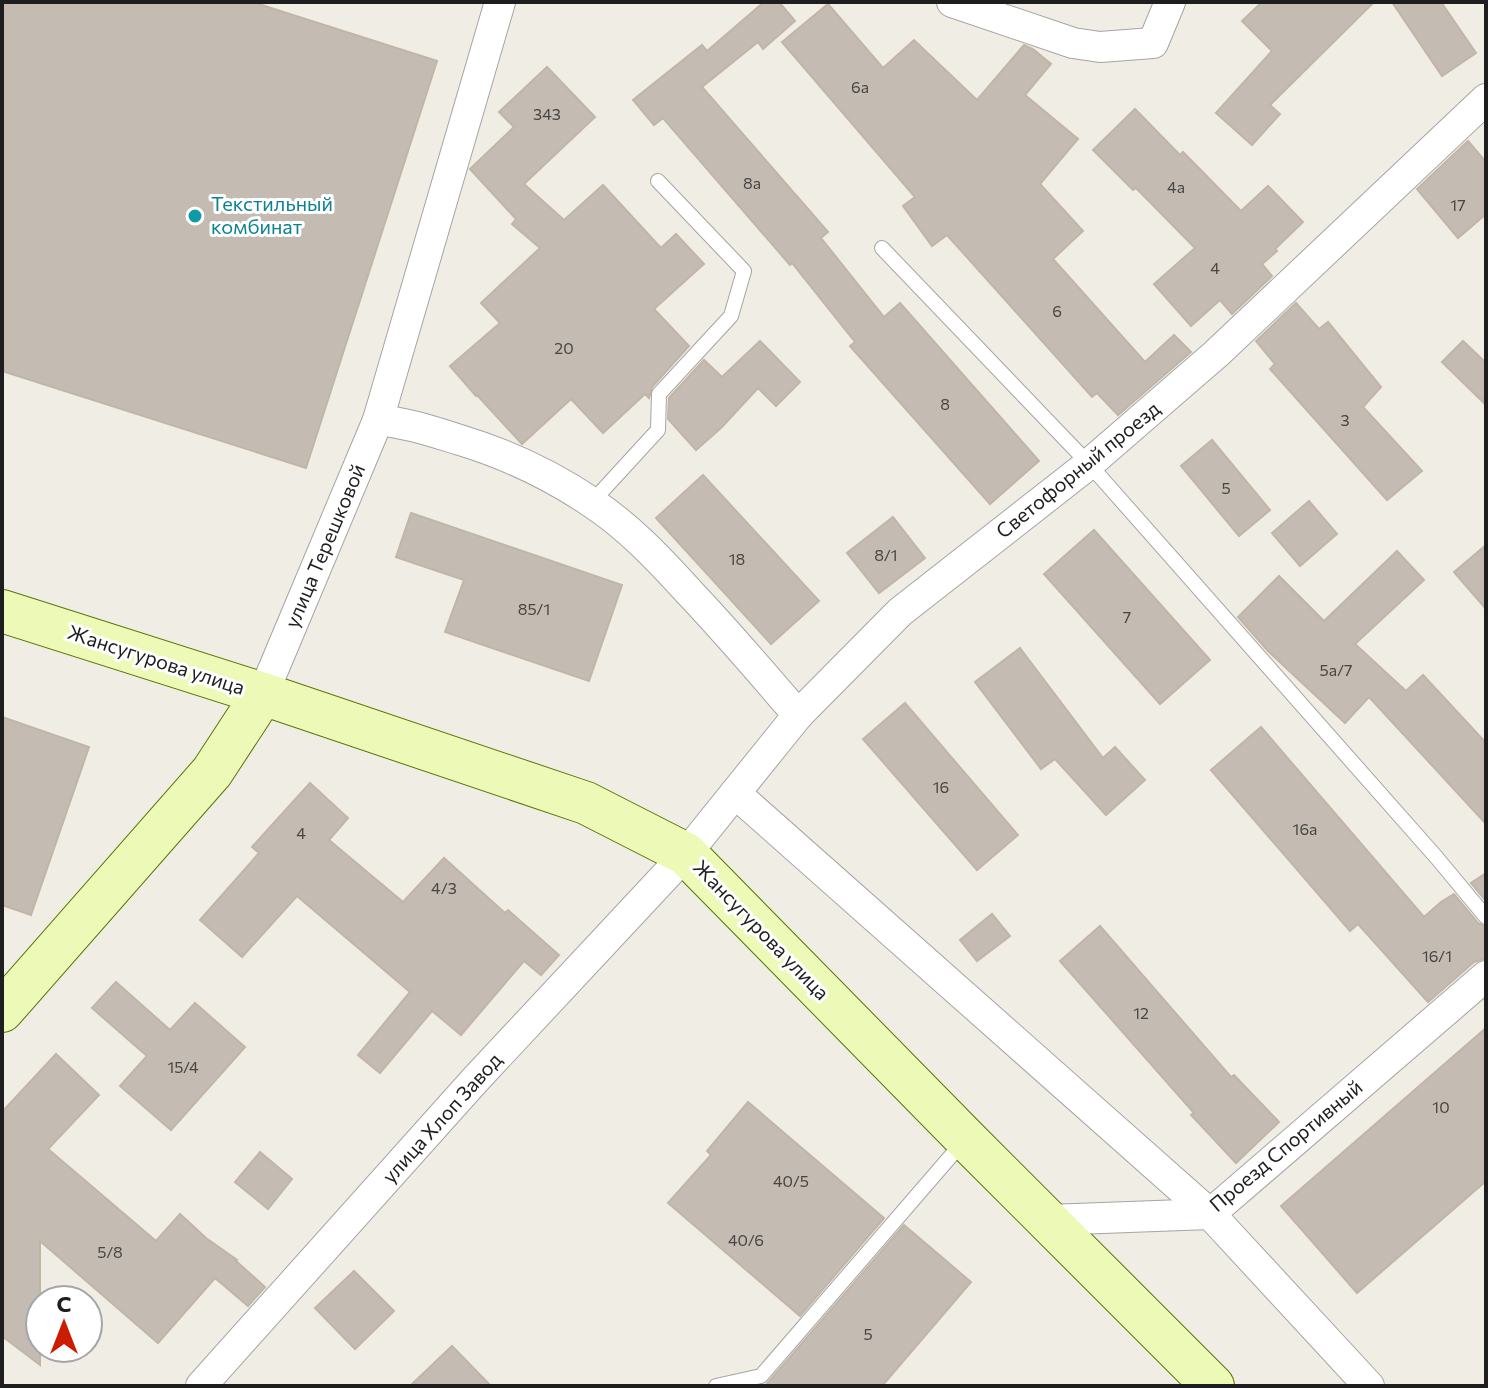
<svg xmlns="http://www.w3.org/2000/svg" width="1488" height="1388" font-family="Commissioner,sans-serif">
<rect width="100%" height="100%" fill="#efede4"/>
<g fill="#c4bcb3" stroke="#c1b5a6" stroke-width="2">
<polygon points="2,2 252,2 437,61 306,468 2,371"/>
<polygon points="764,2 779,2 795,21 763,49 758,42 702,87 828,232 821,238 884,317 900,303 1039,461 990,504 850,346 855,342 792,263 790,265 663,118 654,125 633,100 702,45 707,51"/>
<polygon points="1262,2 1374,2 1270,105 1280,114 1252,145 1216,113 1272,51 1242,21"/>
<polygon points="1392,2 1441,2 1476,53 1442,76"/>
<polygon points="828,4 883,68 914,40 977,100 1024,45 1033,49 1051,64 1025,95 1078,139 1040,184 1083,231 1053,259 1145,362 1174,335 1191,352 1118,415 1097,393 1092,397 947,235 932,246 903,206 915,197 782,42"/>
<polygon points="547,67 595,117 524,184 564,220 603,185 661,248 676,234 704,264 654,309 689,346 652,387 649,398 645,394 603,433 571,399 522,444 477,395 476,396 450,366 500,323 481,303 540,248 512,224 516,219 470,169 514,127 499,112"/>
<polygon points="1135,109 1180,155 1183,152 1241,211 1268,186 1303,222 1275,249 1277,251 1262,264 1272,276 1232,314 1220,300 1191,326 1154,284 1195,248 1136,188 1133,190 1093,150"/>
<polygon points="1468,141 1486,162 1486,214 1458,238 1417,189"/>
<polygon points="1296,303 1319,329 1328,322 1381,387 1363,407 1422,471 1387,500 1270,369 1275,364 1256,341"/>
<polygon points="760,341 800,382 776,406 758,388 722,427 696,450 668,419 669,398 704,360 722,377"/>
<polygon points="1463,341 1486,363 1486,405 1442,362"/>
<polygon points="1212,440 1270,510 1239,536 1181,466"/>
<polygon points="703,475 819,601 771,644 656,518"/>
<polygon points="1309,501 1337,534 1300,566 1272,533"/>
<polygon points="411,513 622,585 589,681 445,632 464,580 396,557"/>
<polygon points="893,517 925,558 879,593 847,553"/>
<polygon points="1094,530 1210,660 1160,704 1044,574"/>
<polygon points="1486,545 1486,609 1454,572"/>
<polygon points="1397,551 1424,580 1355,644 1406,691 1423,675 1486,743 1486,824 1369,697 1345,723 1268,651 1238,617 1279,576 1324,621"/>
<polygon points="1020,648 1103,758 1115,747 1145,780 1106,815 1055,759 1041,769 975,682"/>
<polygon points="905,703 1018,835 977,870 863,739"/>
<polygon points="2,717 89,747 31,915 2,905"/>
<polygon points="1261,727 1424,917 1441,902 1454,894 1478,923 1486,927 1486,958 1474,962 1428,1002 1358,924 1350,931 1211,770"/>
<polygon points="310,783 348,818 329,840 403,902 444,858 505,913 508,910 559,955 541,975 524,961 461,1035 432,1011 380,1073 358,1055 410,992 297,896 242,957 200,920 259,853 252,847"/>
<polygon points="1486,873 1486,901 1471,883"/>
<polygon points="992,914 1010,936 977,961 960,940"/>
<polygon points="1100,926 1231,1077 1234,1075 1279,1122 1236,1163 1191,1115 1194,1113 1060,961"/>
<polygon points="116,982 170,1030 195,1003 245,1047 171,1130 120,1086 147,1056 92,1008"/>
<polygon points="1486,1028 1486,1181 1357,1293 1281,1206"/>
<polygon points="56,1054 99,1095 48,1149 156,1241 180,1214 206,1238 237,1260 236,1261 265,1287 248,1306 215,1278 158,1343 40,1241 40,1365 2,1336 2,1112"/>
<polygon points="748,1102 884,1218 800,1316 668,1203 711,1155 707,1151"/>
<polygon points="260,1152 292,1179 268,1209 235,1182"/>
<polygon points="904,1225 971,1282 882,1386 765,1386"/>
<polygon points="354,1271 394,1311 355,1349 315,1308"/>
<polygon points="452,1346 491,1386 410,1386"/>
</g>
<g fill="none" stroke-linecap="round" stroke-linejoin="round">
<defs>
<g id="lane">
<polyline points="882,248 1089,464 1437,858 1486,917"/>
<polyline points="592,502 658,430 659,394 731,316 744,271 658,181"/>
<polyline points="716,1386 761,1376 963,1142"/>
</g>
<g id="street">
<polyline points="952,2 1073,43 1100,47 1153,43 1170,2"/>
<path d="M378 420C408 423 431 431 460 440 506 454 551 475 591 502 628 526 659 559 689 592 727 632 762 673 798 715"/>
<polyline points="263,694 378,420 500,2"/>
<polyline points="735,793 1210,1214 1369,1386"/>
<polyline points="1048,1220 1210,1214 1486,976"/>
<polyline points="201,1386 475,1080 686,854 798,715 900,612 1089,464 1216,354 1486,99"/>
</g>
<g id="secondary">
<polyline points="2,611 263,694 586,803 686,854 966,1139 1213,1386"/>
<polyline points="2,1011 212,772 263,694"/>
</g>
</defs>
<use href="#lane" stroke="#a5a5a5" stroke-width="16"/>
<use href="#street" stroke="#a5a5a5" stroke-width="32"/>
<use href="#secondary" stroke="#597504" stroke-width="44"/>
<use href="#lane" stroke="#fff" stroke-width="14"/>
<use href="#street" stroke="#fff" stroke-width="30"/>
<use href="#secondary" stroke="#edfab7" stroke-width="42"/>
</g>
<circle fill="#0f9aa8" stroke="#fff" stroke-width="3" cx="195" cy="216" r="8"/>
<g text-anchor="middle" stroke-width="6" stroke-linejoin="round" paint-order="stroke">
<g font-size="16" fill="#484643">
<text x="860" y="93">6а</text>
<text x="547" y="120">343</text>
<text x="752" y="189">8а</text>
<text x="1176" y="193">4а</text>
<text x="1458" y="211">17</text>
<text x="1215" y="274">4</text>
<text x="1057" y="317">6</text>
<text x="564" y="354">20</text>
<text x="945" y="410">8</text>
<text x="1345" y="426">3</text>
<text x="1226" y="494">5</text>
<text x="886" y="561">8/1</text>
<text x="737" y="565">18</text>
<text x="534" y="615">85/1</text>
<text x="1127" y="623">7</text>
<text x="1336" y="676">5а/7</text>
<text x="941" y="793">16</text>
<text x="1305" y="835">16а</text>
<text x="301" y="839">4</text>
<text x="444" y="894">4/3</text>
<text x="1437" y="962">16/1</text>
<text x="1141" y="1019">12</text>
<text x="183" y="1073">15/4</text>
<text x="1441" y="1113">10</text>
<text x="791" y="1187">40/5</text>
<text x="746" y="1246">40/6</text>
<text x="110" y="1258">5/8</text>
<text x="868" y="1340">5</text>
</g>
<g font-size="20" fill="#0d838f" stroke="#fff" text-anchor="start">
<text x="211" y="211">Текстильный<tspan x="211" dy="23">комбинат</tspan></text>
</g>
<g font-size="20" fill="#1e1e1e" stroke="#fff">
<text transform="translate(1078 470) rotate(-39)" y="7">Светофорный проезд</text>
<text transform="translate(325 546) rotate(-67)" y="7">улица Терешковой</text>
<text transform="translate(156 660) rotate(18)" y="7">Жансугурова улица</text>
<text transform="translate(761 930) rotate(46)" y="7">Жансугурова улица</text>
<text transform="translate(442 1118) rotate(-48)" y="7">улица Хлоп Завод</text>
<text transform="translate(1286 1146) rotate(-40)" y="7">Проезд Спортивный</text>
</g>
</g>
<rect width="1488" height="1388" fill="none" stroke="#1e1e1e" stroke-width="8"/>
<g transform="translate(64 1324)"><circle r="38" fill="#ffffff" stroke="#a5a5a5" stroke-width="2"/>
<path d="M0-6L14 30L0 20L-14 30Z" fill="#cc1c00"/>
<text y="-12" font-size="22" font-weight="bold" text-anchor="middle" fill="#1e1e1e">С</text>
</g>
</svg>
